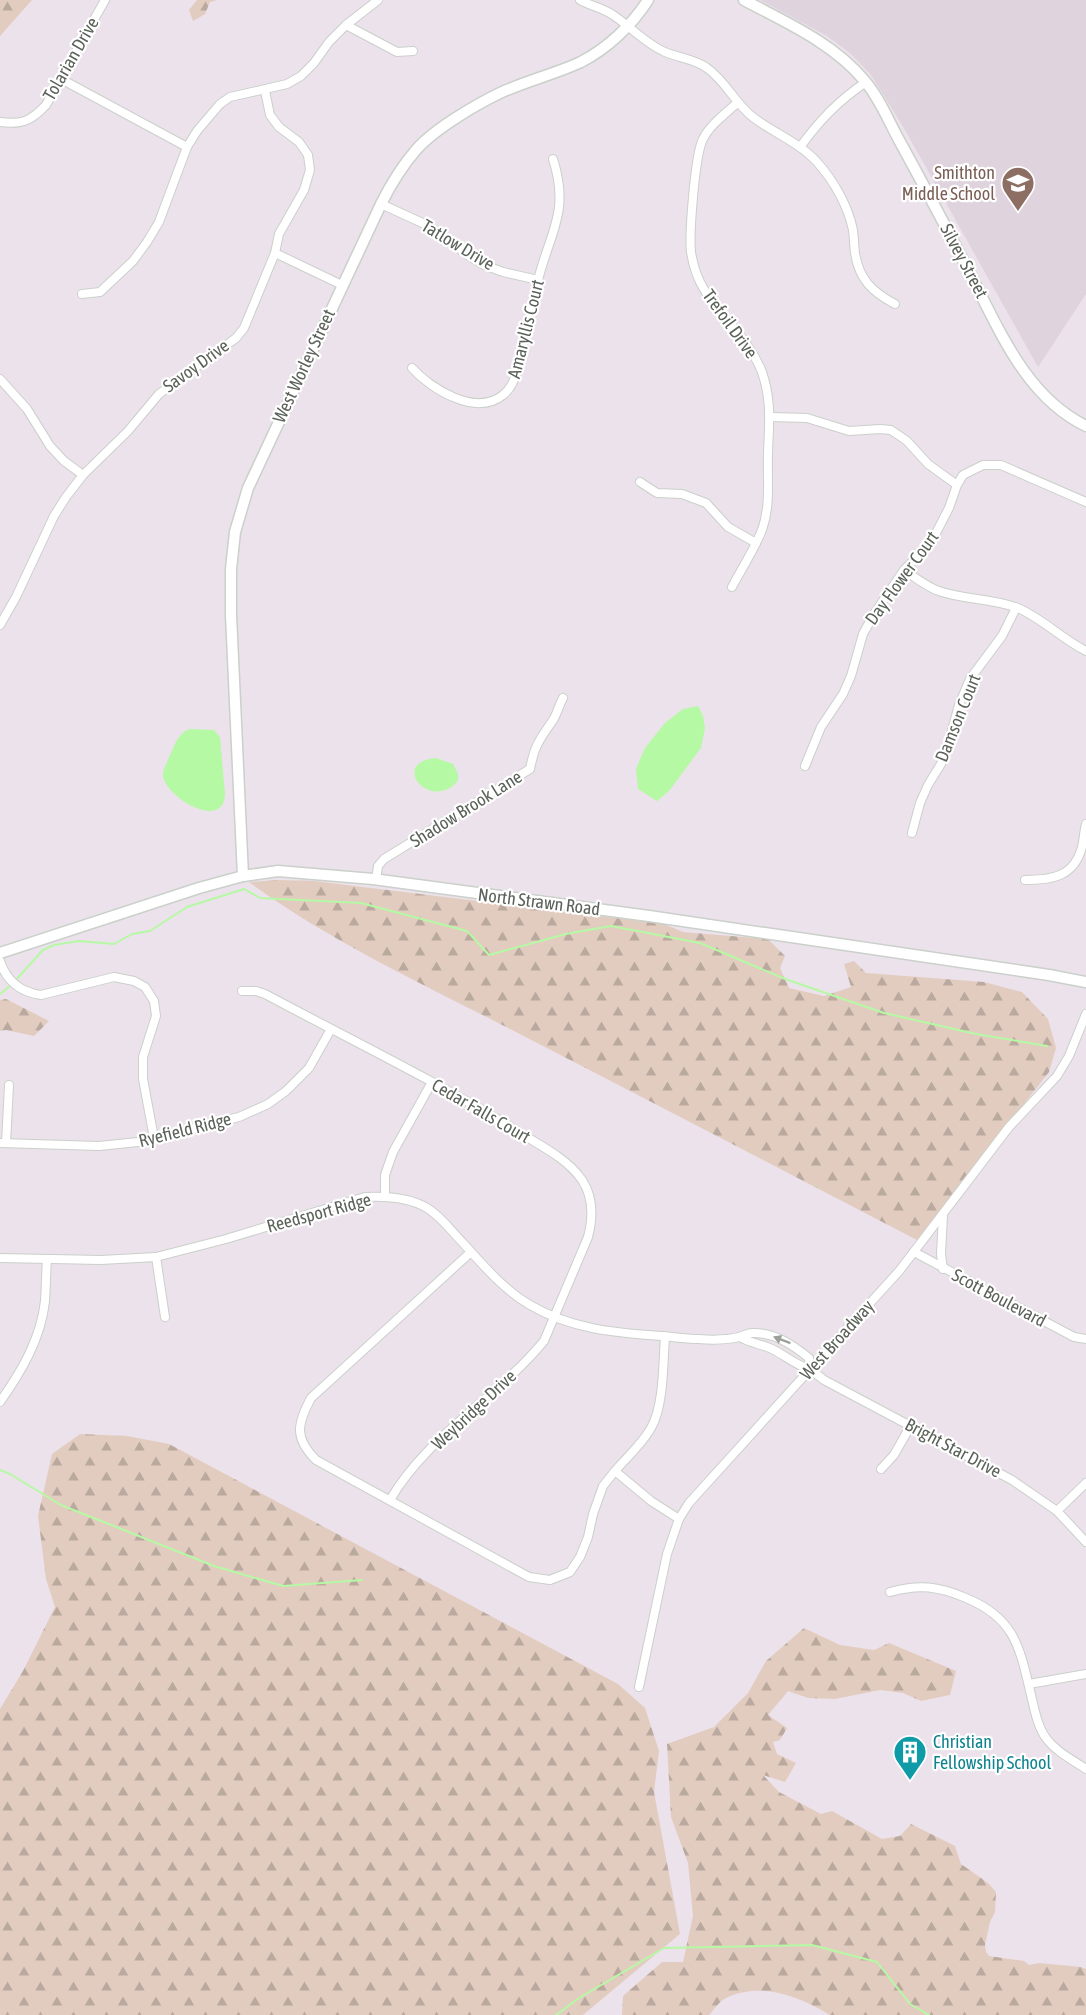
<svg xmlns="http://www.w3.org/2000/svg" width="1086" height="2015" font-family="'Asap Condensed',sans-serif">
<defs>
<pattern id="forest-firs" width="22" height="20" patternUnits="userSpaceOnUse" patternTransform="scale(1.5)"><rect width="22" height="20" fill="#e2ccbf"/><path d="M5 1l3.5 6h-7zM16 11l3.5 6h-7z" fill="#baa99e"/></pattern>
</defs>
<rect width="100%" height="100%" fill="#ece2eb"/>
<polygon fill="#dfd3dd" points="760,0 1086,0 1086,294 1038,367 905,130 871,75 851,54 827,36"/>
<g fill="url(#forest-firs)">
<polygon points="0,0 32,0 0,36"/>
<polygon points="197,0 217,0 210,2 205,14 193,21 189,10"/>
<path d="M278 880 314 881 664 924 683 932 768 939 785 956 780 968 789 988 824 996 851 987 844 964 854 961 866 973 984 982 1022 992 1048 1019 1056 1048 1049 1072 917 1240C783 1170 649 1101 514 1031 425 985 331 942 249 882Z"/>
<polygon points="6,999 49,1021 34,1036 6,1030 0,1031 0,1000"/>
<polygon points="80,1434 127,1436 169,1444 618,1684 645,1708 659,1751 654,1792 680,1934 583,2015 0,2015 0,1709 23,1671 55,1607 46,1579 38,1516 52,1454"/>
<path d="M804 1628 840 1645 874 1650 889 1643 956 1671 950 1695 921 1701 903 1693 880 1690 835 1699 808 1698 788 1691 768 1715 787 1728 780 1740 773 1742 777 1754 796 1763 785 1782 763 1775 779 1792 821 1814 832 1811 882 1839 900 1836 911 1824 955 1846 961 1864 988 1883 996 1892 995 1912 990 1922 985 1945 986 1952 989 1956 1024 1961 1029 1965 1039 1963 1081 1967 1086 1969V2015H830C800 1997 761 1981 726 1998 719 2001 714 2010 709 2015H622L623 1996 662 1962H683L693 1916 688 1863 671 1817 667 1744 714 1727 748 1693 766 1661Z"/>
</g>
<g fill="#b6f9a4">
<polygon points="698,706 703,716 705,728 701,748 669,791 657,801 638,789 636,769 645,748 665,723 683,709"/>
<path d="M189 729 214 730 220 737 225 794C224 831 167 799 163 776 162 770 168 761 170 755 175 744 178 734 189 729Z"/>
<path d="M436 758 453 764C457 772 462 778 454 785 426 808 391 762 436 758Z"/>
</g>
<g fill="none" stroke-linecap="round" stroke-linejoin="round">
<g stroke="#b6f9a4" stroke-width="2">
<polyline points="15,981 43,950 54,945 79,941 114,944 132,934 150,931 187,907 244,889 260,898 361,903 467,931 489,955 566,934 611,926 700,943 785,979 884,1013 976,1034 1047,1046"/>
<polyline points="0,994 11,985"/>
<polyline points="0,1470 10,1474 61,1505 214,1566 283,1586 362,1580"/>
<polyline points="556,2015 579,1998 664,1948 812,1945 877,1962 910,2004 929,2015"/>
</g>
<defs>
<g id="minor">
<path d="M580 0C591 6 603 8 613 15 631 27 646 44 665 52 679 58 695 59 707 68 726 81 735 104 754 118 774 133 800 143 817 162 834 181 848 206 853 230 854 238 854 245 855 253 859 279 872 292 895 304"/>
<polyline points="346,25 397,52 413,51"/>
<polyline points="61,79 187,147"/>
<path d="M0 122C22 125 31 121 46 105L105 0"/>
<path d="M800 147C820 120 838 101 866 82"/>
<polyline points="381,204 429,226 469,256 484,265 503,272 538,280"/>
<polyline points="275,253 342,285"/>
<polyline points="82,294 100,292 133,261 147,242 159,222 187,147 197,131 220,104 230,97 287,84 301,76 314,63 329,42 346,25 378,0"/>
<path d="M412 368C431 389 476 417 503 395 511 389 514 380 517 372 524 341 530 311 538 280 550 232 570 212 553 159"/>
<polyline points="0,379 27,409 50,446 64,461 83,475"/>
<polyline points="771,417 807,418 849,431 880,429 891,430 907,441 928,464 957,485"/>
<polyline points="640,482 657,493 682,494 706,503 728,527 756,543"/>
<path d="M904 570C914 577 925 585 936 590 962 600 992 598 1018 608 1043 619 1062 639 1086 651"/>
<path d="M732 587C742 568 754 550 762 530 771 505 767 479 768 453 769 424 772 401 762 372 749 339 723 320 705 291 698 280 693 265 691 252 689 234 695 154 703 139 710 125 725 114 737 103"/>
<polyline points="0,625 16,597 54,516 66,497 83,475 128,431 159,394 236,338 244,328 275,253 279,234 304,190 310,170 308,155 299,142 279,127 270,115 265,91"/>
<polyline points="805,766 821,727 843,694 851,676 863,634 874,614 904,570 922,552 936,533 949,508 957,485 963,475 983,465 1001,465 1086,502"/>
<polyline points="912,833 920,803 928,785 944,759 959,705 970,679 1002,636 1016,608"/>
<path d="M376 880 378 866 384 859 530 769C535 744 539 741 553 720 557 714 559 705 563 698"/>
<path d="M1025 880C1052 880 1074 877 1082 847 1084 839 1084 831 1086 824"/>
<path d="M0 961C6 980 20 992 41 995L114 977 134 981 145 987 154 1001 156 1016 143 1057V1079L154 1138"/>
<path d="M242 991H256L265 994C349 1039 436 1081 517 1131 539 1145 567 1158 582 1180 594 1198 593 1218 588 1237L544 1341C497 1398 427 1436 390 1500"/>
<polyline points="0,1143 99,1146 138,1142 239,1117 268,1104 286,1091 309,1068 331,1029"/>
<polyline points="6,1143 9,1085"/>
<polyline points="385,1196 385,1175 393,1152 432,1082"/>
<polyline points="943,1215 941,1254 943,1269"/>
<path d="M471 1252 311 1398C297 1424 294 1438 316 1460L529 1577 550 1580 570 1572 580 1557 588 1537 593 1514 603 1486 615 1471 651 1501 679 1519"/>
<polyline points="914,1252 1074,1337 1086,1339"/>
<polyline points="156,1257 165,1317"/>
<path d="M0 1258 101 1260 156 1257 226 1239 365 1197C386 1196 409 1197 427 1208 442 1217 451 1231 463 1243 483 1265 504 1290 530 1305 571 1329 615 1333 662 1336 674 1337 686 1339 698 1339 711 1340 727 1340 739 1337 744 1336 747 1333 752 1333 774 1332 793 1345 809 1358L810 1369"/>
<path d="M740 1337C750 1343 761 1344 772 1349 785 1355 796 1366 810 1369"/>
<polyline points="810,1369 824,1380 1012,1480 1057,1511 1086,1542"/>
<path d="M0 1402C21 1372 41 1339 45 1301 46 1287 46 1273 47 1259"/>
<polyline points="881,1469 894,1455 911,1425"/>
<path d="M615 1471C627 1457 642 1444 651 1428 664 1406 663 1363 665 1336"/>
<polyline points="1057,1511 1086,1483"/>
<path d="M890 1592C919 1584 938 1586 966 1598 1017 1619 1020 1650 1032 1699 1035 1712 1038 1727 1046 1738 1056 1752 1073 1760 1086 1769"/>
<polyline points="1029,1684 1086,1674"/>
<polyline points="639,1687 667,1554 679,1519 689,1503 900,1270 1009,1127 1057,1076 1069,1056 1086,1014"/>
</g>
<g id="tertiary">
<path d="M744 0C787 23 833 43 864 80 879 97 888 120 899 140 922 182 945 225 967 268 998 326 1024 396 1086 426"/>
<path d="M243 876 231 615V569L235 532 248 488 381 204C391 184 402 166 416 150 433 130 475 105 500 93 526 81 555 74 581 62 608 48 632 25 648 0"/>
<polyline points="0,953 199,888 243,876 278,871 373,879 649,916 1049,975 1086,982"/>
</g>
</defs>
<use href="#minor" stroke="#cad0ca" stroke-width="10"/>
<use href="#tertiary" stroke="#cad0ca" stroke-width="13"/>
<use href="#minor" stroke="#fff" stroke-width="8"/>
<use href="#tertiary" stroke="#fff" stroke-width="10"/>
</g>
<defs><path id="oneway-solid" d="M-6-.8H1V-3.2L6.5 0L1 3.2V.8H-6Z" transform="scale(1.5)"/></defs>
<use fill="#9da19c" href="#oneway-solid" transform="translate(782 1340) rotate(-159)"/>
<defs>
<symbol id="school-pin" viewBox="-11 -11 22 30"><path d="M0 17L-7.5 6A9.5 9.5 0 1 1 7.5 6Z" fill="#8d6e63" stroke="#fff"/><path d="M0-5L7-2L0 1L-7-2ZM-4 1L0 2.5L4 1V4Q0 6-4 4Z" fill="#fff"/></symbol>
<symbol id="building-pin" viewBox="-11 -11 22 30"><path d="M0 17L-7.5 6A9.5 9.5 0 1 1 7.5 6Z" fill="#0f9aa8" stroke="#fff"/><path d="M-4-6H4V6H1V3H-1V6H-4ZM-2.5-4.3h1.7v1.8h-1.7ZM.8-4.3h1.7v1.8H.8ZM-2.5-1h1.7V.8h-1.7ZM.8-1h1.7V.8H.8Z" fill="#fff"/></symbol>
</defs>
<g fill-rule="evenodd">
<use href="#school-pin" x="999" y="164" width="38" height="52"/>
<use href="#building-pin" x="891" y="1733" width="38" height="52"/>
</g>
<g text-anchor="middle" stroke-width="4.5" stroke-linejoin="round" paint-order="stroke">
<g font-size="18" fill="#5b625a" stroke="#fff">
<text transform="translate(71 59) rotate(-60)" y="6">Tolarian Drive</text>
<text transform="translate(458 245) rotate(31)" y="6">Tatlow Drive</text>
<text transform="translate(964 261) rotate(62)" y="6">Silvey Street</text>
<text transform="translate(730 324) rotate(54)" y="6">Trefoil Drive</text>
<text transform="translate(526 329) rotate(-76)" y="6">Amaryllis Court</text>
<text transform="translate(196 366) rotate(-36)" y="6">Savoy Drive</text>
<text transform="translate(304 366) rotate(-65)" y="6">West Worley Street</text>
<text transform="translate(902 578) rotate(-54)" y="6">Day Flower Court</text>
<text transform="translate(958 718) rotate(-68)" y="6">Damson Court</text>
<text transform="translate(466 809) rotate(-32)" y="6">Shadow Brook Lane</text>
<text transform="translate(539 902) rotate(7)" y="6">North Strawn Road</text>
<text transform="translate(481 1111) rotate(30)" y="6">Cedar Falls Court</text>
<text transform="translate(185 1130) rotate(-14)" y="6">Ryefield Ridge</text>
<text transform="translate(319 1213) rotate(-15)" y="6">Reedsport Ridge</text>
<text transform="translate(999 1298) rotate(28)" y="6">Scott Boulevard</text>
<text transform="translate(837 1340) rotate(-48)" y="6">West Broadway</text>
<text transform="translate(474 1410) rotate(-43)" y="6">Weybridge Drive</text>
<text transform="translate(953 1448) rotate(28)" y="6">Bright Star Drive</text>
</g>
<g font-size="18" fill="#785e54" stroke="#fff" text-anchor="end">
<text x="995" y="179">Smithton<tspan x="995" dy="21">Middle School</tspan></text>
</g>
<g font-size="18" fill="#0d838f" stroke="#fff" text-anchor="start">
<text x="933" y="1748">Christian<tspan x="933" dy="21">Fellowship School</tspan></text>
</g>
</g>
</svg>
